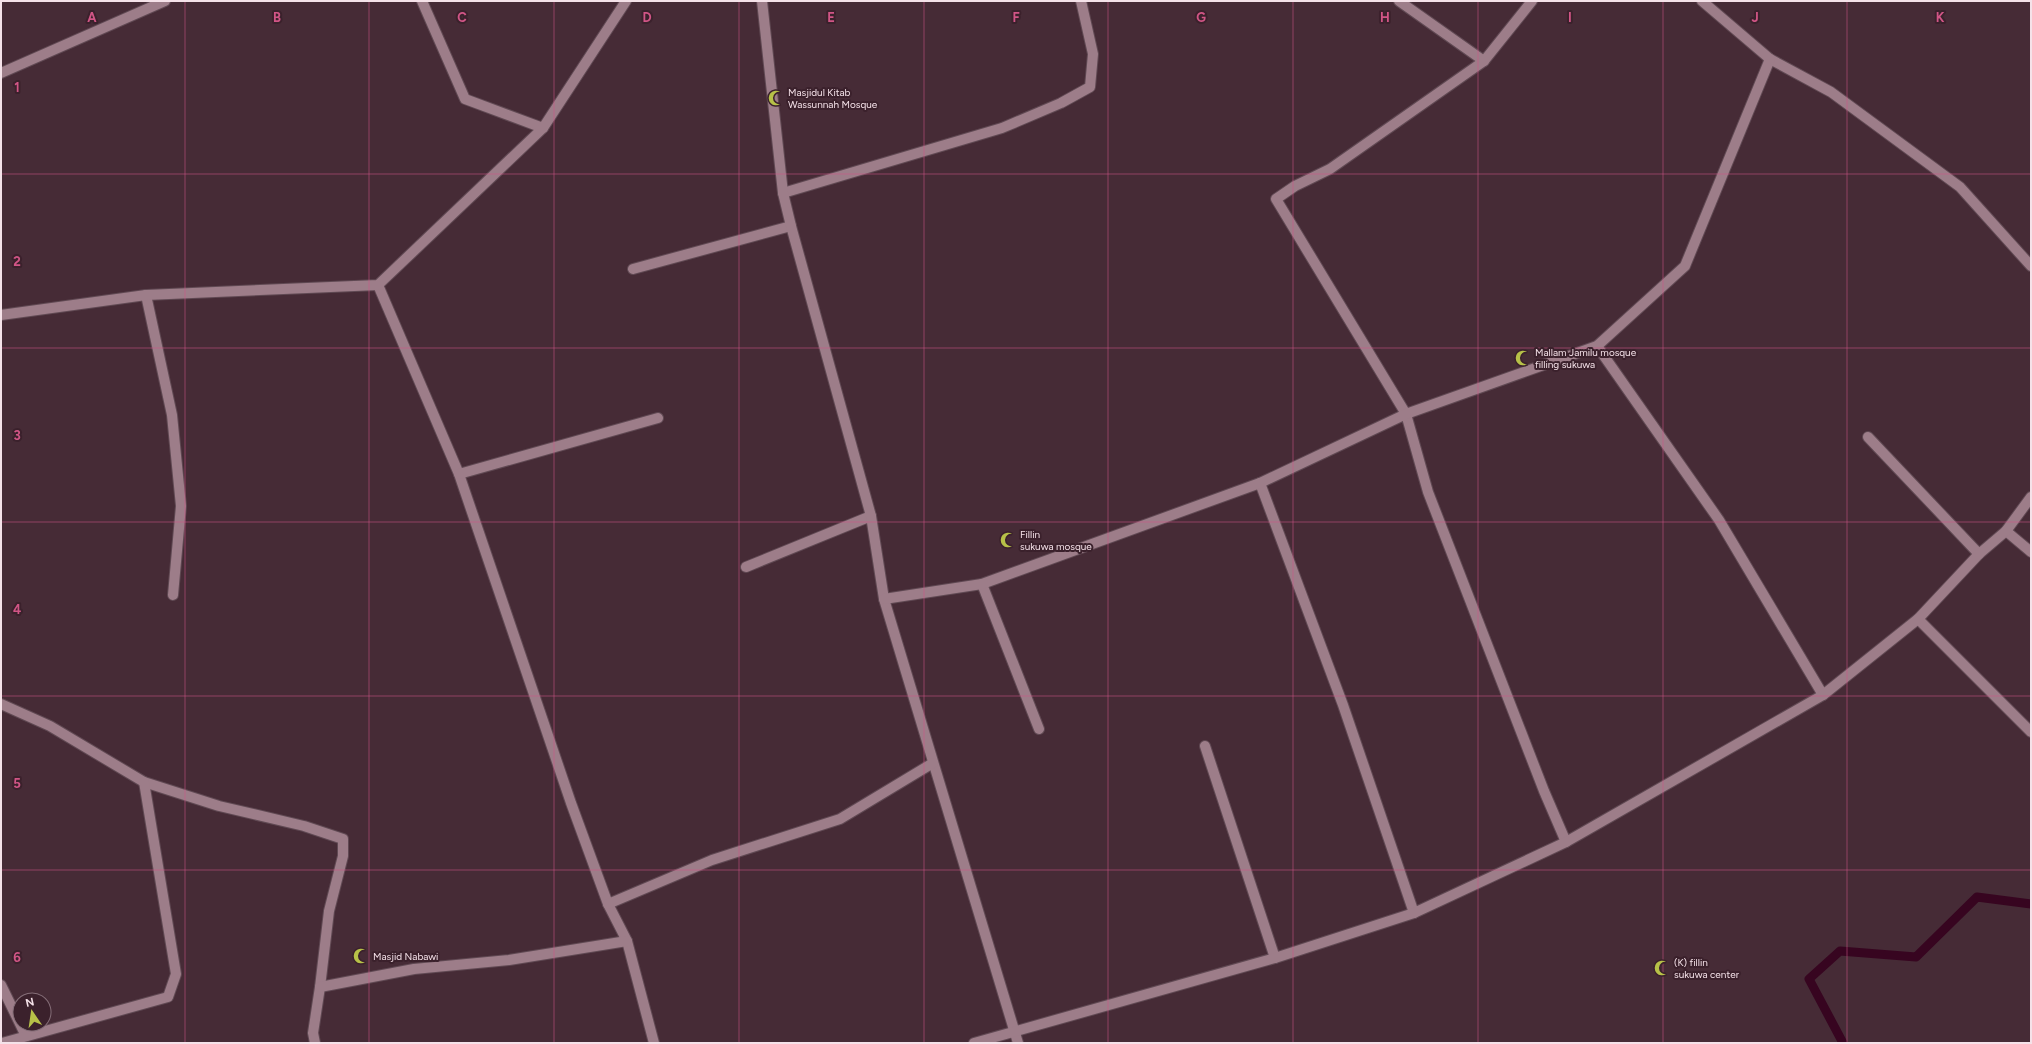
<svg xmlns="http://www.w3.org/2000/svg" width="2032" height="1044" font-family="Figtree,sans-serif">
<rect width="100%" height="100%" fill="#462b36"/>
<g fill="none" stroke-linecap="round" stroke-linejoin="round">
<polyline stroke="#370520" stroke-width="9" points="1843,1043 1809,979 1840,951 1916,957 1977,897 2031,904"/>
<defs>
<g id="service">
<polyline points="783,193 1002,128 1061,103 1090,87 1093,54 1081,1"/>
<polyline points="633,269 791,226"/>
<polyline points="746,567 871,516"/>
<polyline points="982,584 1039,729"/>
<polyline points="1205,746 1275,958"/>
</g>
<g id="minor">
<polyline points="422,1 465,99 543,128"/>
<polyline points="762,1 783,193 791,226 871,516 884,599 1018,1043"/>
<polyline points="1399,1 1484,61"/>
<polyline points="1532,1 1484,61 1330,169 1295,186 1276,199 1406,414 1428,492 1544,791 1566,842"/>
<polyline points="1770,59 1831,92 1960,187 2031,266"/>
<polyline points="1,73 165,1"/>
<polyline points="378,285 459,474 571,803 608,904 627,941 654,1043"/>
<polyline points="146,295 172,415 181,506 173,595"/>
<polyline points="1,315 146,295 378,285 543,128 626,1"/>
<polyline points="1597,346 1719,520 1823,695"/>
<polyline points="1868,437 1979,554"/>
<polyline points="459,474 658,418"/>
<polyline points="1260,483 1343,705 1414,913"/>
<polyline points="2006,531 2031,552"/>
<polyline points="884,599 982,584 1260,483 1406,414 1597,346 1685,266 1770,59 1702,1"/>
<polyline points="1918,619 2031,732"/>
<polyline points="1,704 50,726 144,782 219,806 304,826 343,839 343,856 329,911 320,987 313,1033 315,1043"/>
<polyline points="608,904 712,860 840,819 933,763"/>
<polyline points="1,985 26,1036"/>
<polyline points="320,987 414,969 509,960 627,941"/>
<polyline points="2,1043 168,997 176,974 144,782"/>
<polyline points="974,1043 1275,958 1414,913 1566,842 1823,695 1918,619 1979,554 2006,531 2031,497"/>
</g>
</defs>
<use href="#service" stroke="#604953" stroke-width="12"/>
<use href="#minor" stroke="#604953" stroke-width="12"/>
<use href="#service" stroke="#9d7d89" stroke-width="10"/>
<use href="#minor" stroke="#9d7d89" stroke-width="10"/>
</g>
<path fill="none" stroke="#d15586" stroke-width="1" stroke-opacity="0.55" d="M185 1V1043M369 1V1043M554 1V1043M739 1V1043M924 1V1043M1108 1V1043M1293 1V1043M1478 1V1043M1663 1V1043M1847 1V1043M1 174H2031M1 348H2031M1 522H2031M1 696H2031M1 870H2031"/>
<defs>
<symbol id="mosque-bare" viewBox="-9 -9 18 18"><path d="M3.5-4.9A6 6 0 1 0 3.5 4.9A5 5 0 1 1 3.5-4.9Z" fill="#b7c148" stroke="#3b212c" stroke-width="2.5" paint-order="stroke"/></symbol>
</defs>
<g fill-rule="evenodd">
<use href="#mosque-bare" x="765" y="87" width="22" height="22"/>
<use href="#mosque-bare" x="1512" y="347" width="22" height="22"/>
<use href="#mosque-bare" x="997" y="529" width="22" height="22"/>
<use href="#mosque-bare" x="350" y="945" width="22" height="22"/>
<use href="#mosque-bare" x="1651" y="957" width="22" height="22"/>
</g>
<g text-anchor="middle" stroke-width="4" stroke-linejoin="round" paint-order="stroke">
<g font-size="10" fill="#f5e2e9" stroke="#3b212c" text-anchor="start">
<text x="788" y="96">Masjidul Kitab<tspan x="788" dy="12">Wassunnah Mosque</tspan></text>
<text x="1535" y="356">Mallam Jamilu mosque<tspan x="1535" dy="12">filling sukuwa</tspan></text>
<text x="1020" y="538">Fillin<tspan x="1020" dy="12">sukuwa mosque</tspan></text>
<text x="373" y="960">Masjid Nabawi</text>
<text x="1674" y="966">(K) fillin<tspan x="1674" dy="12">sukuwa center</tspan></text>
</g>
</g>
<g font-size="13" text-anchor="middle" font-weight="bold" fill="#d15586" stroke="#3b212c" stroke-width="4" stroke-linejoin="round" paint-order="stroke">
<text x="92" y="22">A</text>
<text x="277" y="22">B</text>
<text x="462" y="22">C</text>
<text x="647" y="22">D</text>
<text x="831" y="22">E</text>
<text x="1016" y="22">F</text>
<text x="1201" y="22">G</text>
<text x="1385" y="22">H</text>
<text x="1570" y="22">I</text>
<text x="1755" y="22">J</text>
<text x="1940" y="22">K</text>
<text x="17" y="92">1</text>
<text x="17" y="266">2</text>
<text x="17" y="440">3</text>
<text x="17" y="614">4</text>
<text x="17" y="788">5</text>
<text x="17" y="962">6</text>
</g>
<rect width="2032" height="1044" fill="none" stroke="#f5e2e9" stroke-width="4"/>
<g transform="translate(32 1012) rotate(347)"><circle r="19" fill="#3b212c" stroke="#856e78"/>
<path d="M0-3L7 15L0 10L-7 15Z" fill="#b7c148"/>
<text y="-6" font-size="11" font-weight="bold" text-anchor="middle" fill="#f5e2e9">N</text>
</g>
</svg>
